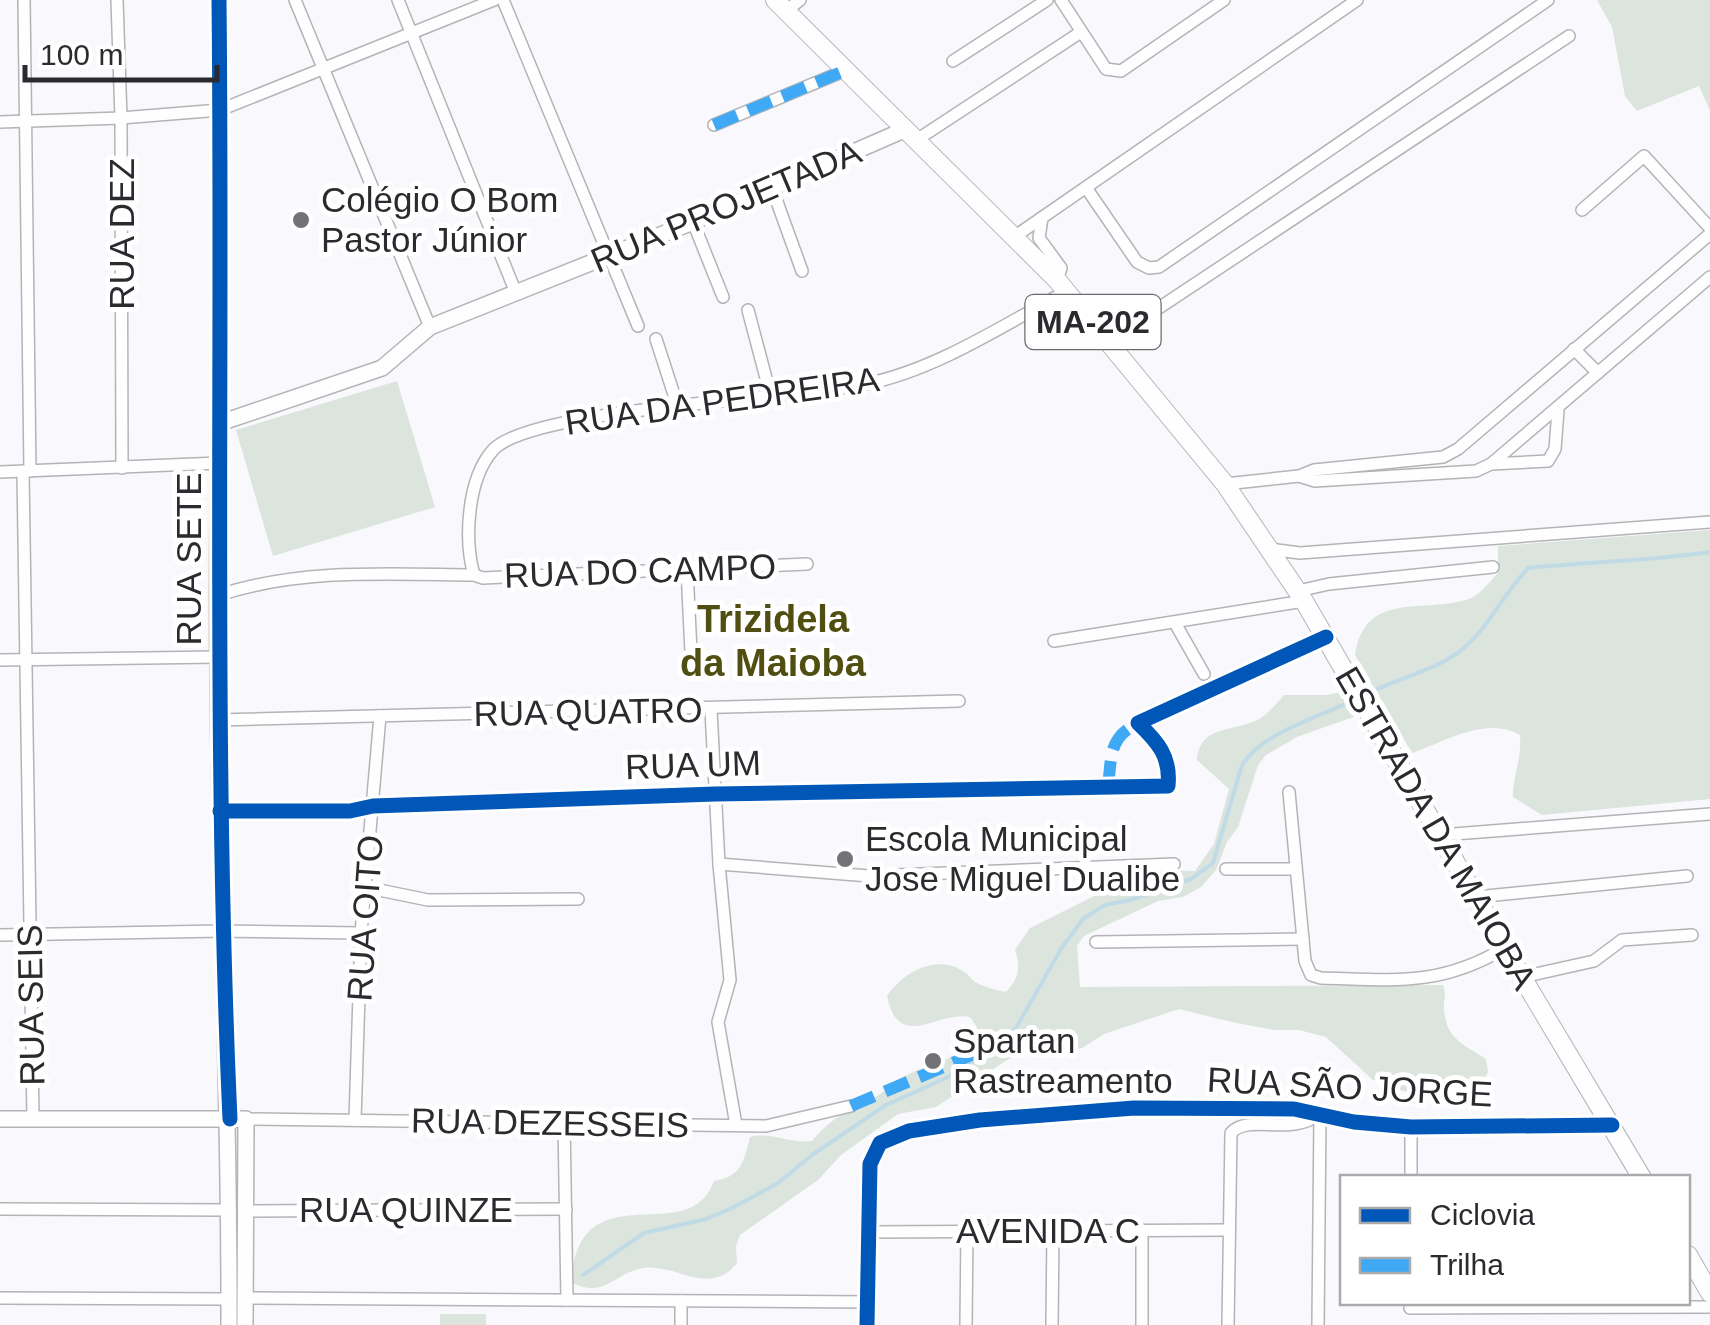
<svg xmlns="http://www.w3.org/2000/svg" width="1710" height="1325" font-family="Arial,sans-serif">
<rect width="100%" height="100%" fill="#f9f8fc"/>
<g fill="#dbe4dd">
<polygon points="1597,0 1710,0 1710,111 1699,86 1637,111 1625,96 1612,27"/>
<polygon points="397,381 435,507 273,556 236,430"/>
<path d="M1710 530V799L1542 815 1513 797C1513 774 1522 758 1520 735 1486 716 1447 741 1412 753L1355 655C1365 590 1423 614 1469 599 1480 595 1490 581 1498 573V546Z"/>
<path d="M1342 692 1356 716 1297 737 1266 755 1258 765 1238 827 1227 842 1216 870 1201 887 1183 897 1158 901 1084 936 1077 946 1080 987 1443 985C1447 995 1443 999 1444 1009 1446 1039 1463 1044 1486 1059L1488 1072 1479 1089 1462 1099 1438 1103 1373 1080 1326 1037 1299 1030H1275L1236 1023 1179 1009 1104 1034 1082 1048 1062 1051 1039 1049 1007 1060 936 1107 898 1114 841 1155 818 1180 740 1235 736 1246 737 1263C707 1300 673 1259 638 1269 613 1276 602 1299 571 1282 579 1167 689 1252 714 1181 741 1177 744 1162 750 1137 772 1131 789 1144 812 1141 829 1120 845 1112 869 1101 880 1096 890 1085 901 1078 925 1065 951 1061 973 1045L977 1027 970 1017C937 1010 899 1053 887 996 903 972 936 954 963 971 968 974 971 979 975 982 984 987 996 990 1006 992 1019 978 1021 968 1015 950L1030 928 1114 886 1158 870 1195 871 1214 844 1229 789 1197 760C1200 723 1236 733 1261 718 1270 712 1277 703 1284 695H1327Z"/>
<rect x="440" y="1314" width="46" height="11"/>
</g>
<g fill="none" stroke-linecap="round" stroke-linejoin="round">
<g stroke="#c0dbe6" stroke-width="4">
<path d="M1367 694C1397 678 1431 672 1459 652 1488 630 1503 594 1528 568 1589 562 1649 561 1710 552"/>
<path d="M583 1275 644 1233 706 1219 732 1208 778 1183 812 1155 886 1105 946 1078 989 1051 1016 1028 1061 949 1083 919 1105 905 1130 900 1191 879 1213 863 1242 765C1263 732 1319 717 1354 700"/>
</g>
<defs>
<g id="street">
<polyline points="24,0 30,471"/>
<polyline points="117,0 121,118 122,468"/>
<polyline points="219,0 220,423"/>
<polyline points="295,0 430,327"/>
<polyline points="398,0 516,293"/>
<polyline points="503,0 638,326"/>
<polyline points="1061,0 1106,69 1121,71 1224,0"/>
<polyline points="786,11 800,0"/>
<polyline points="953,61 1047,0"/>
<polyline points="0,122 121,118 220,110 494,0"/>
<polyline points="714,125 844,71"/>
<polyline points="915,141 1081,32"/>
<polyline points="772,188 802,271"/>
<polyline points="1087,189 1137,262 1149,268 1159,267 1548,0"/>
<polyline points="1582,210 1644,156 1710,228"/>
<polyline points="1042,218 1039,238 1061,268 1057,280"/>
<polyline points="693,222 723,297"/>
<polyline points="1014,237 1357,0"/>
<polyline points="748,310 771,397"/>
<polyline points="656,339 678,407"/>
<polyline points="1109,341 1569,36"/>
<polyline points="1574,349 1598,373"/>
<polyline points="1491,464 1548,461 1555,449 1558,410"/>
<polyline points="0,472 219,463"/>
<polyline points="23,472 33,1119"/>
<polyline points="1299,476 1315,481 1476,471 1491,464 1710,277"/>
<polyline points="1225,484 1299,476 1314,470 1443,457 1458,449 1710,234"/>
<polyline points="1269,549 1300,553 1710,522"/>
<polyline points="687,570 691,652"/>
<path d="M474 575C464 540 467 479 493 450 531 408 796 399 866 384 938 369 1003 325 1067 291"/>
<polyline points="1298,591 1329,584 1493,567"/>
<path d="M219 595C302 568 388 574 474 575L483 578 807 564"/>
<polyline points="1175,623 1204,674"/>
<polyline points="1054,641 1304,601"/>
<polyline points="0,660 218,657"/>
<polyline points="711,710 719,864 730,980 718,1022 736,1125"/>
<polyline points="218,720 959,701"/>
<path d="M1289 792 1305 961 1311 975 1321 978C1394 980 1439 987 1505 948"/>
<path d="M220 811H350L373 806 715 794 1168 786C1171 757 1158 742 1138 723L1326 637"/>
<polyline points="1441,835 1710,814"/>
<polyline points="719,864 869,876 1174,864"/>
<polyline points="1226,869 1295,869"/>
<polyline points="365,890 384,891 428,900 578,899"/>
<polyline points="1476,897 1687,876"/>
<polyline points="0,935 221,931 361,933"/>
<polyline points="1096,942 1303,939"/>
<polyline points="1522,977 1594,961 1622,940 1692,935"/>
<polyline points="246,1119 766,1126 851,1106"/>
<polyline points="355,1120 361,933 380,716"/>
<polyline points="564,1123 567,1300"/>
<polyline points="1411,1178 1411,1127"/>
<polyline points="0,1209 229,1210"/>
<polyline points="246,1211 566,1209"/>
<polyline points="868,1232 1228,1230"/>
<polyline points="0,1298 229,1299"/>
<polyline points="245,1298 868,1302"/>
<polyline points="1410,1308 1710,1307"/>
<polyline points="681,1325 681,1301"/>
<polyline points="966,1325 967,1231"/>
<polyline points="1052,1325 1053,1231"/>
<polyline points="1142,1325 1142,1230"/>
<path d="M1228 1325 1231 1133C1249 1113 1289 1137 1320 1114"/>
<polyline points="1318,1325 1320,1114"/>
</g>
<g id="secondary">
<polyline points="0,1119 246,1119 245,1325"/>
<path d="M229 1325C230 1024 211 724 220 423L382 368 430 327 693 222 904 130"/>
<polyline points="867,1325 870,1164 880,1143 909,1131 980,1120 1134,1108 1294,1109 1354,1122 1411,1127 1612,1125"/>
</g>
<g id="primary">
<polyline points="775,0 1057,280 1225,484 1304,601 1522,977 1642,1178"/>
<polyline points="1688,1255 1710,1293"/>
</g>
</defs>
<use href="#street" stroke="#b4b4b7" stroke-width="14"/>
<use href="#secondary" stroke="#b4b4b7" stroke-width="18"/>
<use href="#primary" stroke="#b4b4b7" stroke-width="20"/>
<use href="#street" stroke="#fefeff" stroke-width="11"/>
<use href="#secondary" stroke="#fefeff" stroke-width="15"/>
<use href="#primary" stroke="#fefeff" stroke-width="18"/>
<g stroke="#3fa9f5" stroke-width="12" stroke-dasharray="25 12" stroke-linecap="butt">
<polyline points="714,125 844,71"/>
<path d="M1108 786C1112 756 1108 738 1138 723"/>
<polyline points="851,1106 976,1053"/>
</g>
<defs>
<g id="cycleway">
<path d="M219 0C223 373 213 746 230 1119"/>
<path d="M220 811H350L373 806 715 794 1168 786C1171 757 1158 742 1138 723L1326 637"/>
<polyline points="867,1325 870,1164 880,1143 909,1131 980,1120 1134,1108 1294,1109 1354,1122 1411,1127 1612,1125"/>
</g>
</defs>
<use href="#cycleway" stroke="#fff" stroke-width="21"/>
<use href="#cycleway" stroke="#0057b8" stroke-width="15"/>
</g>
<g fill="#737377" stroke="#fff" stroke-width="4">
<circle cx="301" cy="220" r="10"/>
<circle cx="845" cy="859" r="10"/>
<circle cx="933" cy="1061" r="10"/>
</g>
<g text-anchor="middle" stroke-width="10" stroke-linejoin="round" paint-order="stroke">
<rect fill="#fff" stroke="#6b6b6d" stroke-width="2.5" x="1025.5" y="295" width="135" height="54" rx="8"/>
<g font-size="32" font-weight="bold" fill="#2b2b2f">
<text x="1093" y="333">MA-202</text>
</g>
<g font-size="35" fill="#2b2b2f" stroke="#fff" text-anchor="start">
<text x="321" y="212">Colégio O Bom<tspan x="321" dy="40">Pastor Júnior</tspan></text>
<text x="865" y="851">Escola Municipal<tspan x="865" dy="40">Jose Miguel Dualibe</tspan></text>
<text x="953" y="1053">Spartan<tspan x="953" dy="40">Rastreamento</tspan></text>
</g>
<g font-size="35" fill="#2b2b2f" stroke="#fff">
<text transform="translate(726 206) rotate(-23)" y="12">RUA PROJETADA</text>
<text transform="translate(122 234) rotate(-90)" y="12">RUA DEZ</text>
<text transform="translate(722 401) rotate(-8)" y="12">RUA DA PEDREIRA</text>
<text transform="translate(189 559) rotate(-90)" y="12">RUA SETE</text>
<text transform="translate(640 571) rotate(-2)" y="12">RUA DO CAMPO</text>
<text transform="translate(588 712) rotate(-1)" y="12">RUA QUATRO</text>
<text transform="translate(693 765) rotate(-2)" y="12">RUA UM</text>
<text transform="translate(1436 828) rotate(60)" y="12">ESTRADA DA MAIOBA</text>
<text transform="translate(365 918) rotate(-86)" y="12">RUA OITO</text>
<text transform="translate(31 1005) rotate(-91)" y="12">RUA SEIS</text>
<text transform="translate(1350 1087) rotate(3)" y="12">RUA SÃO JORGE</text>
<text transform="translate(550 1123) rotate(1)" y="12">RUA DEZESSEIS</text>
<text x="406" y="1222">RUA QUINZE</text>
<text x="1048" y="1243">AVENIDA C</text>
</g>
<g font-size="38" font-weight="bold" fill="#504e11" stroke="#fff">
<text x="773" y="632">Trizidela<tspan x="773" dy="44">da Maioba</tspan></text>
</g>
</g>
<rect x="1340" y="1175" width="350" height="130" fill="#ffffff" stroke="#aaaaac" stroke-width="2.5"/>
<rect x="1360" y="1208" width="50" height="15" fill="#0057b8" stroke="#aaaaac" stroke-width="2.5"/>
<text x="1430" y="1225" font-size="30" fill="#2b2b2f">Ciclovia</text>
<rect x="1360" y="1258" width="50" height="15" fill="#3fa9f5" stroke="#aaaaac" stroke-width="2.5"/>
<text x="1430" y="1275" font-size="30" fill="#2b2b2f">Trilha</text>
<path d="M25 65v15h192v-15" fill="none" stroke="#2b2b2f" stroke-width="5"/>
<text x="40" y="65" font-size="30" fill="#2b2b2f" stroke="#ffffff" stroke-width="8" paint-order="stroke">100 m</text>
</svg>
